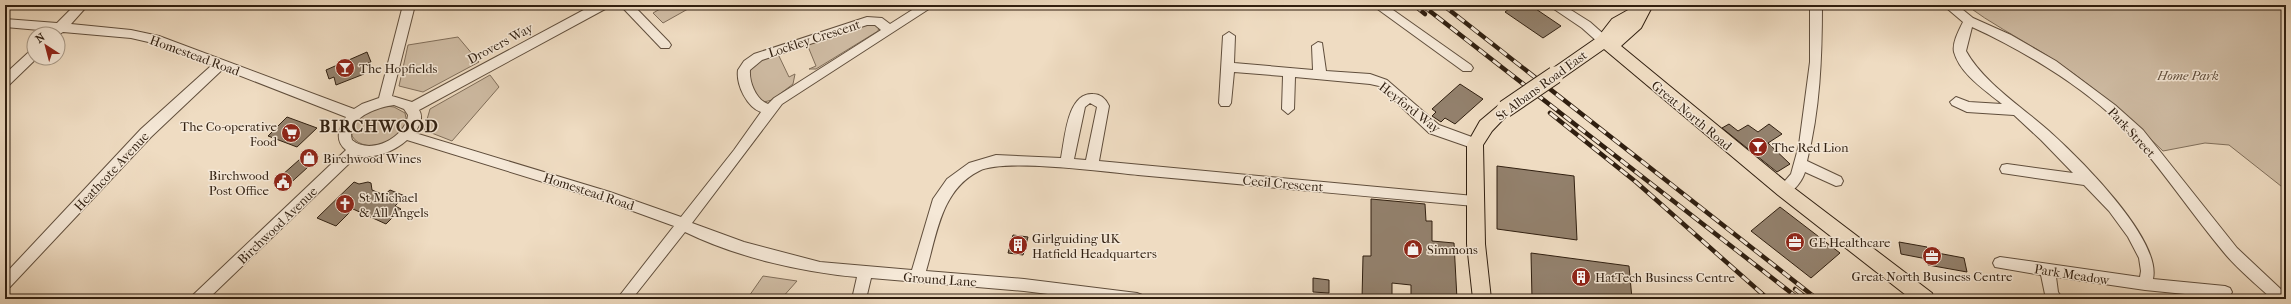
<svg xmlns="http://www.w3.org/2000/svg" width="2291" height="304" font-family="'IM FELL French Canon',serif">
<rect width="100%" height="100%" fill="#efdcc2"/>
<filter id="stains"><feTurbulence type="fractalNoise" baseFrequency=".005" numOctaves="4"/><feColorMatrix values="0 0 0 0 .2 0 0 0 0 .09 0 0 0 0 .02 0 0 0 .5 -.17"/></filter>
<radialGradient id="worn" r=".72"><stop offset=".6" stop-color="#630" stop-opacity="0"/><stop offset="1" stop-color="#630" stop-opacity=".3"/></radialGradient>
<g fill="#cfbca4" stroke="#806e5a">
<polygon points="667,5 695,5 663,23 653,13"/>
<path d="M1966 5H2286V190L2229 145 2205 143 2163 151C2126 115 2087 80 2043 53 2017 37 1990 23 1966 5Z"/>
<polygon points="871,22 879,27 878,31 816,69 809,69 816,66 807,44"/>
<polygon points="458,37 479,62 423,92 399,86 408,45"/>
<polygon points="778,54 789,77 795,74 793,84 772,100 760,103 747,75 752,62"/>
<polygon points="490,75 499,87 452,141 424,130 430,109"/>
<path d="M386 106 394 107 405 113C413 138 365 158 352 136 352 118 370 110 386 106Z"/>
<polygon points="763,276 797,281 781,299 747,299"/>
</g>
<g fill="#93816d" stroke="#301f10">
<polygon points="1514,5 1530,5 1561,26 1543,38 1505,12"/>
<polygon points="367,52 371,62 361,66 364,74 336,85 334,77 329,79 326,70"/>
<polygon points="1460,84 1483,99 1455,124 1445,118 1441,122 1432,116 1436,112 1432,109"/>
<polygon points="287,117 317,128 297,147 268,136"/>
<polygon points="1729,124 1738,131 1748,125 1758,132 1769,124 1782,134 1768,143 1790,164 1777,172 1722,128"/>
<polygon points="308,152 319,157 285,188 273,183"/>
<polygon points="1497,166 1574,176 1577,240 1497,229"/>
<polygon points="354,182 359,184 368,182 371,183 372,190 384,195 390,190 405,196 395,206 401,209 386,224 353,209 336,226 317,218"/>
<polygon points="1371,199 1425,204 1426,221 1432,221 1432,241 1454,243 1457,299 1411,299 1411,285 1392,283 1392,299 1362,299 1363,256 1371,256"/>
<polygon points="1780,207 1840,253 1811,278 1751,231"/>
<polygon points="1013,235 1028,237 1023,255 1008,253"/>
<polygon points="1899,242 1927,247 1927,251 1964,258 1967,272 1928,265 1927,259 1901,254"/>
<polygon points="1531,253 1629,266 1632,299 1532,299"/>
<polygon points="1313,278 1329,280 1329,293 1313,292"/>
</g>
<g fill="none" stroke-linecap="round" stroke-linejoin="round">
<defs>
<g id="minor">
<path d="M75 5H88L71 24 131 30 159 36 354 109 362 104 379 98 403 5H415L392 96 412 102 593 5H609L607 8 419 110C424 118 419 125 415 133L610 192 681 217 734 150 761 112C747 107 736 85 738 70L744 61 754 54 867 17 882 18 890 24 920 5H935L782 104 692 223 744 242 820 262 912 270 933 199 947 179 969 163 996 155 1061 158C1065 139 1067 92 1093 94 1101 94 1106 99 1109 106L1099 161 1474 196 1479 197 1481 201 1479 205 1474 206C1362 196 1250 185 1138 175 1105 172 1004 158 979 171 941 190 937 234 926 271L1024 279 1137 293 1142 295 1144 299H1088L1024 291 871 278 866 299H852L857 277C801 272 736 257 685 232L632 299H617L674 226 608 202 407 140C395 151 374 160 358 155L208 299H191L193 295 346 150C334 140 339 128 346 117L223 69 151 137 10 287 5 289V274L141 129 212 65 157 44 131 38 63 32 58 35 51 31 5 27V19L57 23ZM867 25H875L881 30 774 98 768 104C756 100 749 82 750 70L762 60ZM1090 103 1097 107 1086 160 1074 159 1085 107ZM394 105 404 109 408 115C406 137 371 156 352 140 345 118 378 107 394 105Z"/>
<polygon points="620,5 633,5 669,42 671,45 669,48 661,48"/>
<polygon points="1372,5 1386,5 1471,65 1473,68 1471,71 1463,71"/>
<polygon points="1548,5 1563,5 1590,22 1608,38 1610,41 1608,44 1600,44 1582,28"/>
<path d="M1810 5H1822C1822 57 1820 110 1807 161L1841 177 1843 181 1841 185 1836 186 1805 172C1802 182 1790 198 1779 194L1777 190 1791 174 1799 145 1810 62Z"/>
<path d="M1943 5H1957L1973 18 2011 35 2056 61 2115 105 2143 130 2237 248 2286 294V299H2272C2257 285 2240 271 2226 255 2194 217 2167 176 2134 138 2094 93 2027 52 1972 27L1966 51C1983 82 2022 107 2049 131 2078 157 2162 239 2153 279L2225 286 2230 288 2232 292 2230 296 2225 298 2145 290 2056 277 2058 292 2063 299H2046L2041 275 1995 267 1993 263 1995 259 2000 257 2140 277 2141 271 2139 258 2128 237 2109 211 2084 185 2002 173 2000 169 2002 165 2007 164 2073 173 2041 140 2014 115 1967 112 1952 105 1950 102 1956 97 1969 102 2002 104C1985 90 1960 74 1954 52 1952 43 1959 30 1963 22Z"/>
<polygon points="1229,32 1235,36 1234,63 1313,70 1312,46 1318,42 1322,43 1326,71 1370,74 1387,80 1439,125 1480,140 1481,144 1480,148 1475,149 1429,133 1379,86 1370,84 1295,77 1294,109 1288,114 1282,109 1283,76 1234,72 1231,103 1229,106 1221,106 1219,103 1223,36"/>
<polygon points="34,49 34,58 37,58 9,85 5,87 5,74 30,51"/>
</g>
<g id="major">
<polygon points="1637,5 1653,5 1641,28 1621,46 1790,185 1932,293 1934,299 1911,299 1778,195 1604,49 1561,79 1555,81 1549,79 1547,75 1549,71 1598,37 1612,19"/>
<polygon points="1505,103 1511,105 1513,109 1492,131 1483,145 1485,244 1491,299 1473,299 1467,244 1467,144 1480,121 1499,105"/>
</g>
</defs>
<use href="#minor" stroke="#604e3c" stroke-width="2"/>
<use href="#major" stroke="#301f10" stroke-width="2"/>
<use href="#minor" fill="#f5e8d7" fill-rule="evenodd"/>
<use href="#major" fill="#efdcc2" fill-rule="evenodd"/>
<defs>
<g id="rail">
<polyline points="1414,5 1425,14"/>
<polyline points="1422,5 1799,299"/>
<polyline points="1443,5 1817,299"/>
<polyline points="1550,113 1636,182 1768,299"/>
<polyline points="1795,289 1808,299"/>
</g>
</defs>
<use href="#rail" stroke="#301f10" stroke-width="4.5"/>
<use href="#rail" stroke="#f5e8d7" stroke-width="3" stroke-dasharray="9" stroke-linecap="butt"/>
<defs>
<polyline id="major-bridge" points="1505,109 1555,75"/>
</defs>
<use href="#major-bridge" stroke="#301f10" stroke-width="19" stroke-linecap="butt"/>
<use href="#major-bridge" stroke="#efdcc2" stroke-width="17"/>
</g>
<defs>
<symbol id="bar-disc" viewBox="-11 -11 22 22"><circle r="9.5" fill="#8f2418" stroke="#f5e8d7"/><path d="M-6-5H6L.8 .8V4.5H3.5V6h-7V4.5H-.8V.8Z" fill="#fff"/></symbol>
<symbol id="supermarket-disc" viewBox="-11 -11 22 22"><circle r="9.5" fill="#8f2418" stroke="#f5e8d7"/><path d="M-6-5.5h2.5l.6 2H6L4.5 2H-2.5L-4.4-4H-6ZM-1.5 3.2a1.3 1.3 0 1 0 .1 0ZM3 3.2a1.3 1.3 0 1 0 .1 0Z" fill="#fff"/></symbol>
<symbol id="shop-disc" viewBox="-11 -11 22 22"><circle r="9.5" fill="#8f2418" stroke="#f5e8d7"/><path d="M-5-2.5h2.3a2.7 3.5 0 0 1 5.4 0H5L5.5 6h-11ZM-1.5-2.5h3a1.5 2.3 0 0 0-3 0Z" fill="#fff"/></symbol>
<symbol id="civic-disc" viewBox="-11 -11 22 22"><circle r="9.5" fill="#8f2418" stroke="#f5e8d7"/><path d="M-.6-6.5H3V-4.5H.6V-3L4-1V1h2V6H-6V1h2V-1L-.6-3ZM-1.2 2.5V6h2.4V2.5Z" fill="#fff"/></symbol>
<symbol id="church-disc" viewBox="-11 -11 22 22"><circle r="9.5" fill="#8f2418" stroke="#f5e8d7"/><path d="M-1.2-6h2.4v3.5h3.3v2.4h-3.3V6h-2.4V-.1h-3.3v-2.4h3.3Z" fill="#fff"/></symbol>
<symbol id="office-disc" viewBox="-11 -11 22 22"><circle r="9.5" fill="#8f2418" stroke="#f5e8d7"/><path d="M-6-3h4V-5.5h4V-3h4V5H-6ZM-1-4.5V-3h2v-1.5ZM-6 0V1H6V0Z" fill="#fff"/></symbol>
<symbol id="building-disc" viewBox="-11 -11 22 22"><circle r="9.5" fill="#8f2418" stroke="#f5e8d7"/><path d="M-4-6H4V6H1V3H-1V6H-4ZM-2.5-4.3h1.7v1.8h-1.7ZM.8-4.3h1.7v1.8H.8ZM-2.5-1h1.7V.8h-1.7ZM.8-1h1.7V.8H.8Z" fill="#fff"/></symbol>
</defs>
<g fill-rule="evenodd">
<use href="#bar-disc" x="334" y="57" width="22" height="22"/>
<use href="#supermarket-disc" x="280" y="122" width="22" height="22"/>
<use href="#bar-disc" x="1747" y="136" width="22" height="22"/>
<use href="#shop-disc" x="298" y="147" width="22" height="22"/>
<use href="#civic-disc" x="272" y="171" width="22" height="22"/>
<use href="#church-disc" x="334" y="193" width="22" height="22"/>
<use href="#office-disc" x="1784" y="231" width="22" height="22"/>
<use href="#building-disc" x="1007" y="234" width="22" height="22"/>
<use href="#shop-disc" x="1402" y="238" width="22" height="22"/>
<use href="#office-disc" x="1921" y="245" width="22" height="22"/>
<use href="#building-disc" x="1570" y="266" width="22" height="22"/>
</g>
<g text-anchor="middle" stroke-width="3" stroke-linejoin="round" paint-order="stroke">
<g font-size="13" fill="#301f10" stroke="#f5e8d7">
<text transform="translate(814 38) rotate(-18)" y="5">Lockley Crescent</text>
<text transform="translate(500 43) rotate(-28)" y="5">Drovers Way</text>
<text transform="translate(195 55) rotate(20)" y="5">Homestead Road</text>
<text transform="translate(1541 85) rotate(-36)" y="5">St Albans Road East</text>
<text transform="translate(1410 107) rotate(38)" y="5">Heyford Way</text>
<text transform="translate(1692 115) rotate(40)" y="5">Great North Road</text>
<text transform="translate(2132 132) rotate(47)" y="5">Park Street</text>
<text transform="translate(111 171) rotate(-47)" y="5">Heathcote Avenue</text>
<text transform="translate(1283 183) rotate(5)" y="5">Cecil Crescent</text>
<text transform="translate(589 191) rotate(18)" y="5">Homestead Road</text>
<text transform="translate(277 225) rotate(-44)" y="5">Birchwood Avenue</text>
<text transform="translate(2072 274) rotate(9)" y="5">Park Meadow</text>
<text transform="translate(940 279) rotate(4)" y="5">Ground Lane</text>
</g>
<g font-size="13" fill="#301f10" stroke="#f5e8d7" text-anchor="start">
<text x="359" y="73">The Hopfields</text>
<text x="277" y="131" text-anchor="end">The Co-operative<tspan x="277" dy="15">Food</tspan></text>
<text x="1772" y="152">The Red Lion</text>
<text x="323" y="163">Birchwood Wines</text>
<text x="269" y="180" text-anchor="end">Birchwood<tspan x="269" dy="15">Post Office</tspan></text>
<text x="359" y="202">St Michael<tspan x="359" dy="15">&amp; All Angels</tspan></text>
<text x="1032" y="243">Girlguiding UK<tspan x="1032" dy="15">Hatfield Headquarters</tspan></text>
<text x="1809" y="247">GE Healthcare</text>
<text x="1427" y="254">Simmons</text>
<text x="1932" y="281" text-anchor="middle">Great North Business Centre</text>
<text x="1595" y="282">HatTech Business Centre</text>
</g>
<g font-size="13" font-style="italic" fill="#604e3c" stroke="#f5e8d7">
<text x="2188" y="80">Home Park</text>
</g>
<g font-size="17" font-weight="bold" letter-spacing="1" fill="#301f10" stroke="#f5e8d7">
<text x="379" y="132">BIRCHWOOD</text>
</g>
</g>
<rect width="2291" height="304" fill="none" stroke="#efdcc2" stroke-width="20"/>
<rect x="6" y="6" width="2279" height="292" fill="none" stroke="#301f10" stroke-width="2"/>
<rect x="10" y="10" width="2271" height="284" fill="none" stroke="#301f10"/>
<g transform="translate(46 46) rotate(324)"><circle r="19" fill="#f5e8d7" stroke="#a69887"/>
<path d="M0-3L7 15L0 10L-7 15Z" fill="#8f2418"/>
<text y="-6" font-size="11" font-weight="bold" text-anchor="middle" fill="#301f10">N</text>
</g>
<rect width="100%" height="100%" filter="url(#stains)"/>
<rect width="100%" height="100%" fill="url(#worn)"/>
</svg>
